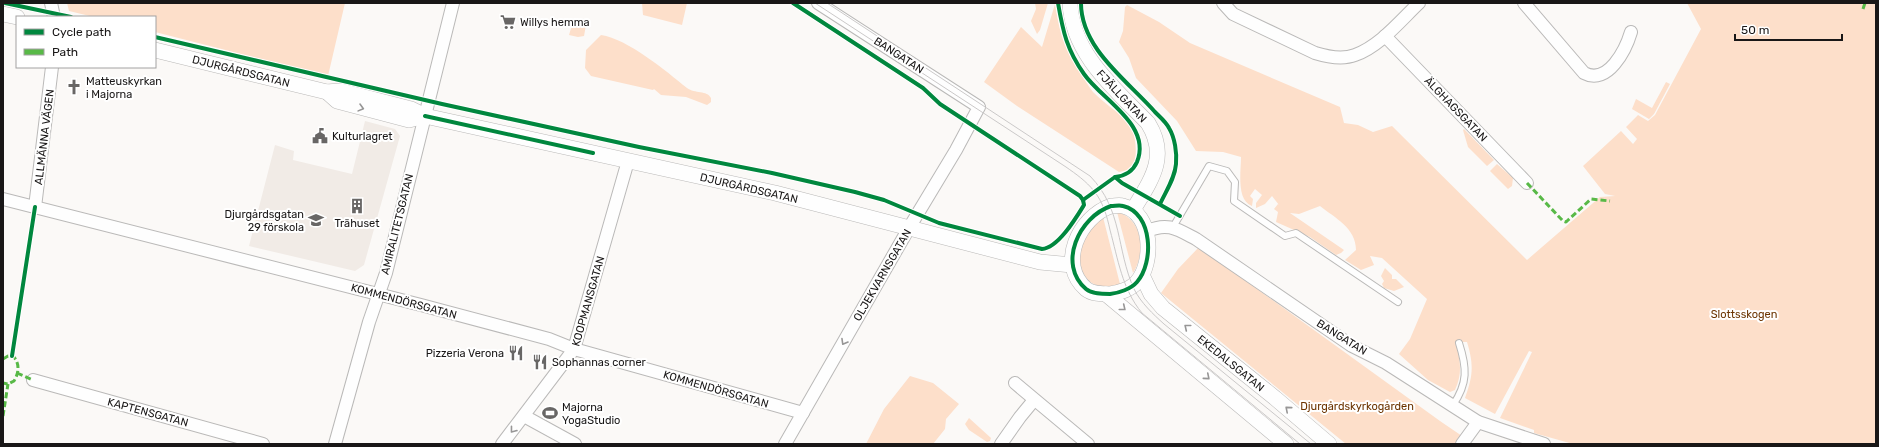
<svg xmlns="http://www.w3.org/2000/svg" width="1879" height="447" font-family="Rubik,sans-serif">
<rect width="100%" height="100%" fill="#fbf9f7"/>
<polygon fill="#f1ebe6" points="365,121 395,129 400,136 364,265 355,271 249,246 275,145 294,151 293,160 352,174"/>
<g fill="#fddfca">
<polygon points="67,3 345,3 328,76 155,32 155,17 94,17 69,11"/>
<polygon points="642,3 687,3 682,25 643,15"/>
<polygon points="1035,3 1048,3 1040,30 1037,34 1031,21 1036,9"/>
<path d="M1687 3H1876V444H1573L1534 433V430L1500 418 1532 352 1529 351 1495 414 1465 398C1473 376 1474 365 1467 342H1456C1460 360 1463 373 1455 390L1450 392 1428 380 1399 354 1410 339 1427 299 1382 258 1370 256 1374 265 1361 270 1345 260 1356 250C1356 228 1335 218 1320 206L1299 214 1290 213 1344 250 1341 253 1336 255 1310 237 1276 222 1278 212 1274 209 1278 204 1279 205 1272 196 1265 204 1256 208V203L1262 195 1255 189 1250 196 1253 199 1252 206C1236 200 1241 171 1241 157L1223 152 1196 151 1177 121 1136 78 1129 58 1119 42 1123 31 1125 7 1127 5 1159 22 1190 43 1340 107 1344 123 1358 125 1373 132 1392 126 1527 260 1600 197 1615 196 1605 194 1583 166 1621 131 1633 144 1637 139 1626 127 1638 115 1648 121 1655 115 1701 29Z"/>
<path d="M1055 4C1060 35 1064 48 1081 74 1085 80 1089 87 1093 92 1120 119 1140 117 1135 163L1128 170 1119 172 1017 106 984 82 1021 27 1042 47Z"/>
<polygon points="576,22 586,25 584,36 578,37 569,35 572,25"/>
<path d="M601 35C628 39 666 71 687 88 695 94 707 90 711 98V102L707 105 686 97 661 95 654 89 653 90 591 76 585 68 586 50Z"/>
<polygon points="1666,82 1670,84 1654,114 1649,119 1632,109 1636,99 1652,108"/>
<polygon points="1464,129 1494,160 1487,166 1468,147 1463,130"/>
<polygon points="1497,164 1513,178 1512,186 1508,189 1490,171"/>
<path d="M1117 212C1143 219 1146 253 1133 273Z"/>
<path d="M1103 217 1120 284C1097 294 1077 278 1079 254 1080 240 1094 226 1103 217Z"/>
<polygon points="1199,247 1440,421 1462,436 1456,444 1346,444 1161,293 1178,269"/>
<polygon points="1385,268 1392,275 1392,279 1396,279 1404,287 1394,291 1384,288 1382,284 1384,281 1381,276"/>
<polygon points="910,376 933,383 959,404 946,419 945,429 933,444 866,444 884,409"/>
<polygon points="969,418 991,438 990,441 987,442 969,430 965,424"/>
</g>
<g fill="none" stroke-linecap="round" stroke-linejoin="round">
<defs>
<g id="service">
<polyline points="1173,227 1209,166 1227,171 1235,182 1234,201 1285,236 1296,233 1398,302"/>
<path d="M1453 405C1468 383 1467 368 1459 343"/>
</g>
<g id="minor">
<polyline points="51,3 54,17"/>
<path d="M1223 3 1233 14 1315 53C1328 57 1342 60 1355 55 1380 46 1400 21 1419 3"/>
<path d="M1524 3 1584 73C1608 86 1626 49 1631 32"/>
<polyline points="1385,36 1527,183"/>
<polyline points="3,199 421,305 549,339 574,349 803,413"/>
<polyline points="35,207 52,67"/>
<path d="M1147 231C1168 222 1177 229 1196 239L1352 346 1386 363 1478 422 1544 444"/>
<polyline points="33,380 263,444"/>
<polyline points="1015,383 1088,444"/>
<polyline points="524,416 575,444"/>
<polyline points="335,444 369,322 386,273 453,3"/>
<polyline points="502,444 574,349 628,161"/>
<polyline points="785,444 909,228 956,150 979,107 818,3"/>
<polyline points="1001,444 1020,417 1034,400"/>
<polyline points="1462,444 1478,422"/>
</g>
<g id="tertiary">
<path d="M1070 3C1072 54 1115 89 1148 123 1169 157 1151 180 1133 210"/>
<polyline points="3,14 17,17"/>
<polyline points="155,50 327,92 339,91 345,92 411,109 425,116 775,193 1040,262 1072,265"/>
<polyline points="327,92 337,101 409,120 425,116"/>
<path d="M1111 206C1115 206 1120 205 1123 206 1153 213 1154 263 1137 282 1131 289 1119 293 1110 294 1102 294 1092 294 1086 289 1057 264 1079 217 1111 206Z"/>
<polyline points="1142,275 1151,294 1163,308 1275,398 1329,444"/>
<polyline points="1106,294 1286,444"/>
</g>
</defs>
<use href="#service" stroke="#bab9b8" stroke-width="8"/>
<use href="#minor" stroke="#bab9b8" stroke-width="14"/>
<use href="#tertiary" stroke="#bab9b8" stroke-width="16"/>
<use href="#service" stroke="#fefefe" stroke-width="6"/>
<use href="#minor" stroke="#fefefe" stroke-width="12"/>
<use href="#tertiary" stroke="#fefefe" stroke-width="15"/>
<g stroke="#cbc9c9" stroke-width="1">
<path d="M815 3 1066 167C1076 174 1086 181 1094 191 1103 202 1107 216 1110 230 1118 259 1122 289 1142 313L1300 444"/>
<path d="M827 3 1090 176C1123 210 1116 249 1134 289 1141 303 1153 314 1164 324L1311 444"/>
</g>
<g stroke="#58b947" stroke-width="3" stroke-dasharray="6 3" stroke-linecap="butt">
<polyline points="1863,9 1865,3"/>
<polyline points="1527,183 1563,221 1566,222 1591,199 1610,201"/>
<path d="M3 359 8 356H13C20 363 19 373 14 381L8 384 3 383"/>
<polyline points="17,373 33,380"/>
<polyline points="3,416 8,384"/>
</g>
<defs>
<g id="cycleway">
<polyline points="5,3 71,17"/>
<path d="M1058 3C1063 32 1067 50 1084 74 1102 100 1152 125 1137 162 1133 171 1125 176 1115 177"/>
<path d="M1081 3C1081 49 1128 81 1155 112 1160 117 1166 122 1169 128 1175 138 1177 153 1176 164 1175 178 1166 191 1160 204"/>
<path d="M155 37 442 104 639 147 772 173 855 192 884 200 939 223 1042 249C1058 248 1076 218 1084 205L1083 200 1080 196 940 104 923 88 793 3"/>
<polyline points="425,116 593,153"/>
<polyline points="1083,200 1115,177 1122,183 1180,216"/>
<path d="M1111 206C1115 206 1120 205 1123 206 1153 213 1154 263 1137 282 1131 289 1119 293 1110 294 1102 294 1092 294 1086 289 1057 264 1079 217 1111 206Z"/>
<polyline points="12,356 35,207"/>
</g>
</defs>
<use href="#cycleway" stroke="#fff" stroke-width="6"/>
<use href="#cycleway" stroke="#00873e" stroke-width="4"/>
</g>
<defs><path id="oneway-chevron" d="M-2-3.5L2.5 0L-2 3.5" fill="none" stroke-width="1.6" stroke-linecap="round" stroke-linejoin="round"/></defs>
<g stroke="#979696">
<use href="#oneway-chevron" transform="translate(361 108) rotate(15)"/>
<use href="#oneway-chevron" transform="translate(1123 308) rotate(39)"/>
<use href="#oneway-chevron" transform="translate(1187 327) rotate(-141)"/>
<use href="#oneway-chevron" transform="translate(844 342) rotate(120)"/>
<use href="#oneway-chevron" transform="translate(1207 377) rotate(40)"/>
<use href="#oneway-chevron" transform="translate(1288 409) rotate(-139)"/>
<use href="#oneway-chevron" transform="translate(513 430) rotate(128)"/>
</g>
<defs>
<symbol id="supermarket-bare" viewBox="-9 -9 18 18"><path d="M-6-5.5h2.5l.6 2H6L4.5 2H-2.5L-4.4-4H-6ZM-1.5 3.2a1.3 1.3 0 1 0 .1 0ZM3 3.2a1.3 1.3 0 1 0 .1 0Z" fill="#686665" stroke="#fff" stroke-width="2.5" paint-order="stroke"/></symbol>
<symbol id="church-bare" viewBox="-9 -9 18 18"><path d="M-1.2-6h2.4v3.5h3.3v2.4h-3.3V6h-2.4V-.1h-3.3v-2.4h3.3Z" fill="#686665" stroke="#fff" stroke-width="2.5" paint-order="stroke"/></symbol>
<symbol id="civic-bare" viewBox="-9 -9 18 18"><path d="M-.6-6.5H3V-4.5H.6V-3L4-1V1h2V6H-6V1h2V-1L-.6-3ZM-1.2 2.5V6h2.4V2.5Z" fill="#686665" stroke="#fff" stroke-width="2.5" paint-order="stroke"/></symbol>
<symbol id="building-bare" viewBox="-9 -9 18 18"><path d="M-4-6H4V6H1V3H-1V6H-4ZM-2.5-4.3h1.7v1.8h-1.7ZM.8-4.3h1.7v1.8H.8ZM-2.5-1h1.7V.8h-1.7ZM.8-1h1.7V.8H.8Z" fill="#686665" stroke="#fff" stroke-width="2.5" paint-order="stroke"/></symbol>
<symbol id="school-bare" viewBox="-9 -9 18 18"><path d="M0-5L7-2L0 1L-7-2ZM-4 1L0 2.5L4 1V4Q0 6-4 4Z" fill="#686665" stroke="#fff" stroke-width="2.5" paint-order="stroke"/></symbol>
<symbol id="restaurant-bare" viewBox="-9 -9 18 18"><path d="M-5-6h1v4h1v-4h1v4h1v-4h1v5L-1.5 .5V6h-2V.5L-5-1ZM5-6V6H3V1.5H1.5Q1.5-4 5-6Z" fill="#686665" stroke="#fff" stroke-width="2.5" paint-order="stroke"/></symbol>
<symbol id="stadium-bare" viewBox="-9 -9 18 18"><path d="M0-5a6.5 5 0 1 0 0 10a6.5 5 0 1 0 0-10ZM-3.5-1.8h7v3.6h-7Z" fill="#686665" stroke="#fff" stroke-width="2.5" paint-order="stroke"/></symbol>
</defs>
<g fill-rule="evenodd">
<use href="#supermarket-bare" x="497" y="11" width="22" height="22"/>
<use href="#church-bare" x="63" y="76" width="22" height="22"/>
<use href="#civic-bare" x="309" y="125" width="22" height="22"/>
<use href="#building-bare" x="346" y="195" width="22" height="22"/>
<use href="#school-bare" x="305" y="209" width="22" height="22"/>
<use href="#restaurant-bare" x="505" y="342" width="22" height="22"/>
<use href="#restaurant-bare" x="529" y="351" width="22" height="22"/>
<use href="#stadium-bare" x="539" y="402" width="22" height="22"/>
</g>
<g text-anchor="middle" stroke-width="4" stroke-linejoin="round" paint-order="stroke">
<g font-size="11" fill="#191717" stroke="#fff" text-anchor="start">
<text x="520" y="26">Willys hemma</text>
<text x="86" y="85">Matteuskyrkan<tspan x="86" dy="13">i Majorna</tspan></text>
<text x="332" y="140">Kulturlagret</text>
<text x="304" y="218" text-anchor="end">Djurgårdsgatan<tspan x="304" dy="13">29 förskola</tspan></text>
<text x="357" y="227" text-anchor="middle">Trähuset</text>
<text x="504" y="357" text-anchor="end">Pizzeria Verona</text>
<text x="552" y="366">Sophannas corner</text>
<text x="562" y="411">Majorna<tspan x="562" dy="13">YogaStudio</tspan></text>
</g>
<g font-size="11" fill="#191717" stroke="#fff">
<text transform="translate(899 55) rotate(33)" y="4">BANGATAN</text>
<text transform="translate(241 71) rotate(14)" y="4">DJURGÅRDSGATAN</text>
<text transform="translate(1122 96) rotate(47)" y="4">FJÄLLGATAN</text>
<text transform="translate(1456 109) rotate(46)" y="4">ÄLGHAGSGATAN</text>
<text transform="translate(44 137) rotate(-83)" y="4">ALLMÄNNA VÄGEN</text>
<text transform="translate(749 188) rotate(13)" y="4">DJURGÅRDSGATAN</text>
<text transform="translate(397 224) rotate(-76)" y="4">AMIRALITETSGATAN</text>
<text transform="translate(882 275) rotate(-60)" y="4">OLJEKVARNSGATAN</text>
<text transform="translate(404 301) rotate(15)" y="4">KOMMENDÖRSGATAN</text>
<text transform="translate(588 301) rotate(-74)" y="4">KOOPMANSGATAN</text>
<text transform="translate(1342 337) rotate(32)" y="4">BANGATAN</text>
<text transform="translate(1231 363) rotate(39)" y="4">EKEDALSGATAN</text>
<text transform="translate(716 389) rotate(16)" y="4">KOMMENDÖRSGATAN</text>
<text transform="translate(148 412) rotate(15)" y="4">KAPTENSGATAN</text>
</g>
<g font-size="11" fill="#6c3400" stroke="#fff">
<text x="1744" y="318">Slottsskogen</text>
<text x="1357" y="410">Djurgårdskyrkogården</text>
</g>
</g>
<rect width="1879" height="447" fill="none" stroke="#191717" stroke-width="8"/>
<rect x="16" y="16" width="140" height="52" fill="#ffffff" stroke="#a3a2a2"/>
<rect x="24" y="29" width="20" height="6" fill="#00873e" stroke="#a3a2a2"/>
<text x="52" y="36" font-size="12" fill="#191717">Cycle path</text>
<rect x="24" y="49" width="20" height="6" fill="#58b947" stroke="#a3a2a2"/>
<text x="52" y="56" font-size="12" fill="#191717">Path</text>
<path d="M1735 34v6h107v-6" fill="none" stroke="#191717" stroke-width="2"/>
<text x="1741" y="34" font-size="12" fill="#191717" stroke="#ffffff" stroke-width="3" paint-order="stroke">50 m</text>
</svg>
